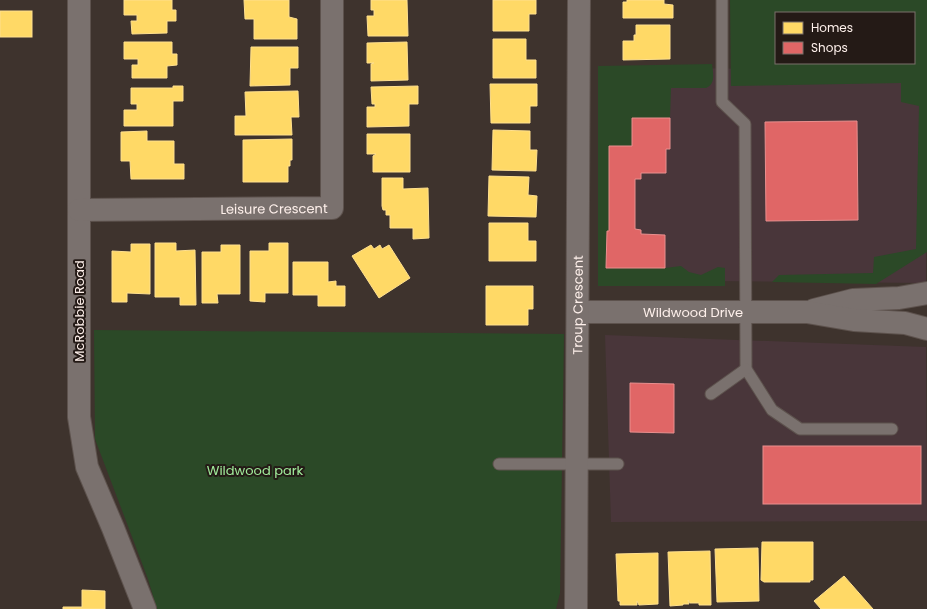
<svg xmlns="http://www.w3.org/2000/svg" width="927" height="609" font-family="Poppins,sans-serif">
<rect width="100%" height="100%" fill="#3e332d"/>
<g fill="#49363a">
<polygon points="605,67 927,71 926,283 603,280"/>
<polygon points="605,335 926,347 927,521 611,522"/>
</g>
<g fill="#2b4927" fill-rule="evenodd">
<path d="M730 0H927V252L876 284 772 282 779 275 873 273 874 257 916 249 919 106 901 102V83L731 86ZM776 13H914V63H776Z"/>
<path d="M712 64C713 73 716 84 706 88H671L670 118H632V146H609V231H607L606 268H665L681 266 689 272 701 275 718 267 725 268V286H598V66Z"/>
<polygon points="94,330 564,334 560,593 556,609 157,609 148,579 95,439"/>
</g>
<g fill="#ffd966" stroke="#ffe08e">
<polygon points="124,0 172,0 172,10 176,10 176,21 167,21 167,33 132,34 131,21 137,21 137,15 124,15"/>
<polygon points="244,0 289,0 289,17 297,19 297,39 254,39 254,19 245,19"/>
<polygon points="371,0 407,0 408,36 368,36 367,16 374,16 374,10 371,10"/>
<polygon points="493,0 536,0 536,14 529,14 529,31 493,31"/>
<polygon points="627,0 664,0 664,4 673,5 673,18 623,18 623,2 627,2"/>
<rect x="0" y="11" width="32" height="26"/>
<polygon points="636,25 670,25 670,59 623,60 623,41 634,41 634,35 636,35"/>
<polygon points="493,39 526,39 526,60 536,60 536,78 493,78"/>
<polygon points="124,42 172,42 172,54 177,54 177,65 167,66 167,78 132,78 132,65 138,65 138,59 124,59"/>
<polygon points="407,42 408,80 371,81 371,64 374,63 367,63 367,43"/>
<polygon points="251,47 298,47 298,68 290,68 290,85 250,86"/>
<polygon points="490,84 537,84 537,106 530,106 530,123 491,123"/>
<polygon points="173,86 183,86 183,101 173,101 173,126 124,126 124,110 137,110 137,104 131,104 131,88 173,88"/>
<polygon points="418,86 418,104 409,104 409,126 367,127 367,107 375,107 375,104 372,104 371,87"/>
<polygon points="298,91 299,117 291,117 292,135 235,135 235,116 246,116 245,92"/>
<polygon points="493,130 530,131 530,150 537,150 536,171 492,170"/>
<polygon points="147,131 147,141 174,141 174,164 184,164 184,179 131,179 130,161 121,161 121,132"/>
<polygon points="367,134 410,134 410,172 373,172 373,156 376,154 367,154"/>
<polygon points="292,139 292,160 290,160 290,166 288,166 288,182 243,182 243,140"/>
<polygon points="489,176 529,177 528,195 537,196 536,217 488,216"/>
<polygon points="382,178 403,178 403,189 428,188 429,238 413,239 413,228 390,228 390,215 386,215 386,210 383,210 382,206"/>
<polygon points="489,223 528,223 528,241 536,241 536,261 489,261"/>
<polygon points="155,243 176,243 176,251 195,250 196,305 180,305 180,297 155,297"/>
<polygon points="269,243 288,243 288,293 265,293 265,302 250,301 250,251 269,251"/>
<polygon points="131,244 150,244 150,294 127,293 127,302 112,302 112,251 131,252"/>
<polygon points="221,245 240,245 240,294 217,294 218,303 202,303 202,252 221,252"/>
<polygon points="371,245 374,249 380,245 382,249 389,245 410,278 379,298 352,256"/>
<polygon points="293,262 328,262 328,282 336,281 336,286 345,286 345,306 318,306 318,295 293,295"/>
<polygon points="486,286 533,286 533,309 528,309 528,325 486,325"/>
<polygon points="762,542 813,542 813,580 810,580 810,582 764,582 761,580"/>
<polygon points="758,548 759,601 717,602 715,549"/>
<polygon points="710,551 711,605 699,605 699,603 690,603 688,600 689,604 683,604 683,605 670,606 668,552"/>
<polygon points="658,553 658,604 639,605 637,601 637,605 620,605 620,601 618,601 616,554"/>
<polygon points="844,576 873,609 821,609 814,601"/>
<polygon points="82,590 105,591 105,609 63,609 63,607 82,607"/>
</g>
<g fill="#e06666" stroke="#e98f8e">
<polygon points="632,118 670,118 670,149 666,149 666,173 641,173 641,179 635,179 635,229 641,230 641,234 665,235 665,268 606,268 607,231 609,231 609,146 632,146"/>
<polygon points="857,121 858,220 766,221 765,122"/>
<polygon points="630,383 674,384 674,433 630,432"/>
<rect x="763" y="446" width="158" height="58"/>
</g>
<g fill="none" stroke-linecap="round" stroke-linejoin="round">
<defs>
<g id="service">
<polyline points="722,0 722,102 745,124 746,369 772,410 800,429 892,429"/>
<polyline points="711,394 746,369"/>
<polyline points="499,464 618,464"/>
</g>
<g id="minor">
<polyline points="79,0 79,417 87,467 113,528 145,609"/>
<path id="s1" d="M79 210 332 208V0"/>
<polyline points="814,310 853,300 899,298 927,293"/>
<path id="s2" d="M579 312H807L854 320 905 323 927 329"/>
<path id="s3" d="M576 609 579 0"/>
</g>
</defs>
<use href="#service" stroke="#5d524d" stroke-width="13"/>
<use href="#minor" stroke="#5d524d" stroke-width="24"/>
<use href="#service" stroke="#7a716e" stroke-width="11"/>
<use href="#minor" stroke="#7a716e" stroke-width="22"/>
</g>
<g text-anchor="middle" stroke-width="4" stroke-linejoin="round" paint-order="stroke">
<g font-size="13" fill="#fef0eb" stroke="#241a16">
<text dy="5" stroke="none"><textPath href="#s1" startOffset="195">Leisure Crescent</textPath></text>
<text dy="5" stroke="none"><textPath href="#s3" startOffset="304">Troup Crescent</textPath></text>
<text transform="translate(79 311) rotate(-90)" y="5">McRobbie Road</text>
<text dy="5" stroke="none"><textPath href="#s2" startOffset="114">Wildwood Drive</textPath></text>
</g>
<g font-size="13" fill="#a1ec9b" stroke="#241a16">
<text x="255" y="475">Wildwood park</text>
</g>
</g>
<rect x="775" y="12" width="140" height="52" fill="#241a16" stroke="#7b706b"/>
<rect x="783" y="22" width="20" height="12" fill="#ffd966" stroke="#7b706b"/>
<text x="811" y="32" font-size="12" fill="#fef0eb">Homes</text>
<rect x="783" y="42" width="20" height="12" fill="#e06666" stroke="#7b706b"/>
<text x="811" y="52" font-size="12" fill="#fef0eb">Shops</text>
</svg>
